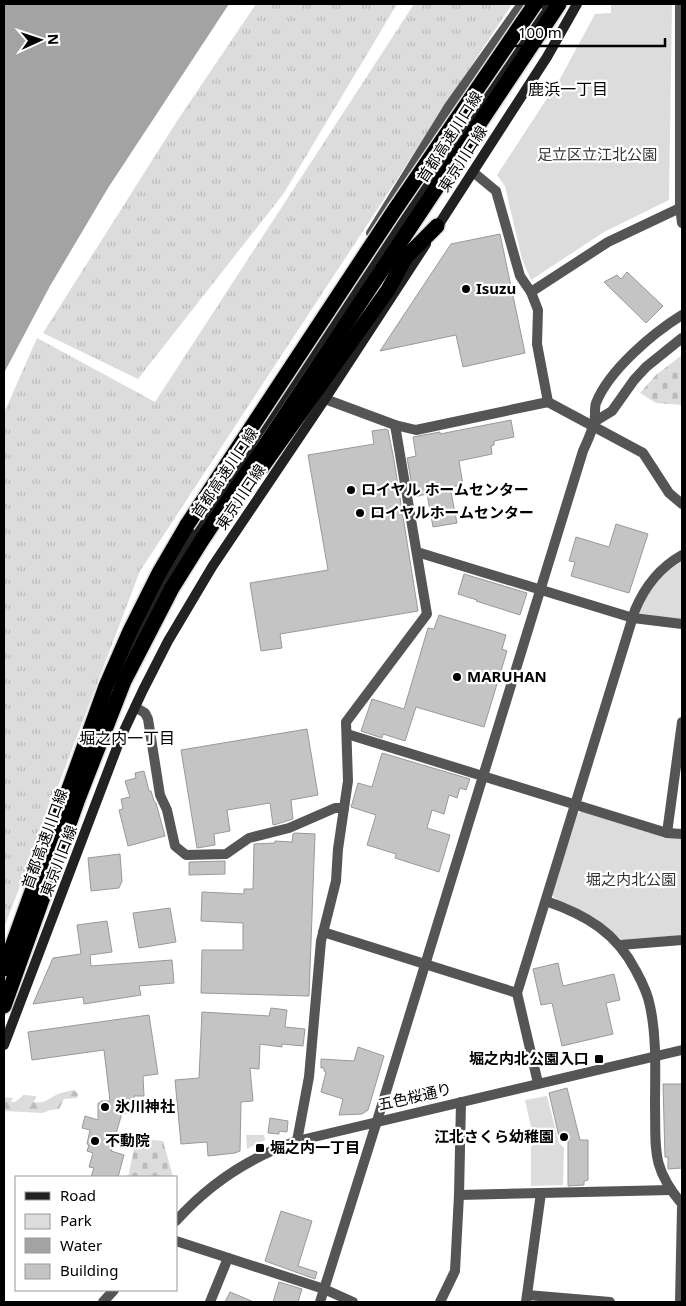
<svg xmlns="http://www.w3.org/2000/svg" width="686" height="1306" font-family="'Noto Sans','Noto Sans JP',sans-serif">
<defs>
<pattern id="grass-tufts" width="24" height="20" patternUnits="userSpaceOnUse" patternTransform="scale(1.25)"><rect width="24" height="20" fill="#dcdcdc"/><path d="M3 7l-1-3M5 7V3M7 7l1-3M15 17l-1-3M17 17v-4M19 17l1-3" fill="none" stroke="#bbb"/></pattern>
<pattern id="forest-firs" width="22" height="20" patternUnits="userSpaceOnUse" patternTransform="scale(1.25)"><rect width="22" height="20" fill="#dcdcdc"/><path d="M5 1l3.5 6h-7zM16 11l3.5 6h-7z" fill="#bbb"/></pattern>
<pattern id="cemetery-stones" width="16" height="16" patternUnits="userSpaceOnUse" patternTransform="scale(1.25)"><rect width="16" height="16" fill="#dcdcdc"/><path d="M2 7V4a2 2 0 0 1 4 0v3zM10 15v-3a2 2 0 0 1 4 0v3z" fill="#bbb"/></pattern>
</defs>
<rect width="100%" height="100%" fill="#fff"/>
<g fill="url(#grass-tufts)">
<polygon points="256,4 397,4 284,193 138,379 43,333 177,121"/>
<polygon points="414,4 512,4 140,571 4,928 4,413 37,338 155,402"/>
</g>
<path fill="url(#forest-firs)" d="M74 1090 78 1094 77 1098 64 1099 59 1109 50 1110 43 1113 4 1111V1097L13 1098 11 1102H15L24 1095 36 1096V1098L33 1102C45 1104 48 1099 58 1094 63 1092 69 1091 74 1090Z"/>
<g fill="url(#cemetery-stones)">
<polygon points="682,355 682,405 656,403 640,393 656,375"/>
<polygon points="143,1139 163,1141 173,1177 128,1177 135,1144 142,1145"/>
</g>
<g fill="#dcdcdc">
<polygon points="611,4 672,4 669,200 604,232 531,280 522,259 505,186 497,175 561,77 595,14 611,13"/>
<path d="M682 561V620L642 616 639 612C649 590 662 573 682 561Z"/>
<path d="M582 811 682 838V935L623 940C612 935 605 924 595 918 583 910 559 905 552 895L578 813Z"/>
<polygon points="547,1096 559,1143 564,1148 563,1185 531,1186 531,1146 535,1145 525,1100"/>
<polygon points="246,1135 264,1135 265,1140 247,1149"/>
</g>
<polygon fill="#a3a3a3" points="4,4 229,4 108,188 50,286 4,373"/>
<g fill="#c4c4c4" stroke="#999">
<polygon points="500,234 525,353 463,367 456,335 380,351 451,244"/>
<polygon points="627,272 663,306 646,323 604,282 617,275 621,279"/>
<polygon points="511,420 514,437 494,441 494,445 491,446 492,454 459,461 463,485 450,487 457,523 433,527 427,494 414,497 407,458 416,456 413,437 440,432 440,434"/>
<polygon points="386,429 388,430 394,460 418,611 280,634 282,648 261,651 250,583 328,570 308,455 374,444 372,431"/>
<polygon points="616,524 648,534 629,593 571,576 575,562 569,561 576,537 609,547"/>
<polygon points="464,574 527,593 520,615 476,601 477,600 458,594"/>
<polygon points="439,615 506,635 502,649 507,651 484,727 416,707 405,741 383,734 382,738 361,731 372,699 404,709 428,628 434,629"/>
<polygon points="307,729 318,795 291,800 293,819 274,825 273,825 270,803 227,810 230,831 214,834 215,845 197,848 181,750"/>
<polygon points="382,753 470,779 466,790 460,788 457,798 449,795 444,814 432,810 427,828 450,835 439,872 395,858 396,854 367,845 376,815 351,807 352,804 358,783 372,787"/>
<polygon points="144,771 149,791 151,791 154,801 156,803 165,836 128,846 119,810 123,809 121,799 130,797 125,781 136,778 135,773"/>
<polygon points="295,833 315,834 309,996 201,993 202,950 243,950 243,923 201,921 202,892 244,894 244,889 253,889 254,844 275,843 275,841 292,842 293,834"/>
<polygon points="120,854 122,881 119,888 91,891 88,858"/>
<polygon points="225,861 225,874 189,875 189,862"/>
<polygon points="170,908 176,942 139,948 133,913"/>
<polygon points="107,921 112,952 90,955 91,966 172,960 174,983 139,986 141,995 84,1004 83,997 33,1004 53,958 81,954 77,925"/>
<polygon points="558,963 563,986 614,974 620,1000 606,1003 613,1034 562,1046 552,1003 541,1005 533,969"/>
<polygon points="271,1008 287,1010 285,1027 305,1029 303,1046 282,1044 282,1047 260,1044 259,1069 250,1068 253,1101 241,1102 240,1151 235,1153 208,1156 207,1142 181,1144 175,1080 199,1078 202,1012 269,1016"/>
<polygon points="149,1015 158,1074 143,1076 144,1096 134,1096 134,1113 122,1113 111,1151 124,1155 118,1177 91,1177 94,1168 89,1167 93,1153 87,1151 89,1145 87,1144 90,1130 82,1128 85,1116 98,1120 98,1103 101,1103 101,1101 110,1101 104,1050 32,1060 28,1032"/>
<polygon points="358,1047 384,1056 368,1110 362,1114 339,1115 343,1099 321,1092 326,1072 324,1071 324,1068 321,1068 321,1059 354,1061"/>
<polygon points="663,1084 682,1084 682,1168 668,1169 668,1157 665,1157"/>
<polygon points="567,1088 580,1140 588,1140 588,1180 584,1181 584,1185 568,1186 568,1140 560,1141 549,1093"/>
<polygon points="270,1118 288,1121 287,1132 279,1131 279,1134 268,1133"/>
<polygon points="281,1211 312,1221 298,1266 317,1272 315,1279 265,1261"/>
<polygon points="279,1282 302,1289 298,1302 273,1302"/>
<polygon points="230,1292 254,1302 225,1302"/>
</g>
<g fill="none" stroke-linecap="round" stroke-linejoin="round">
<defs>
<g id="motorway">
<polyline points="262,467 388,290 406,257 437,226"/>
<polyline points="4,969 106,686 130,631 159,573 187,525"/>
<polyline points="4,1006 78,799 124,681 172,588 202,540 559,4"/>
</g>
</defs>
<use href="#motorway" stroke="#dbdbdb" stroke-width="18"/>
<g stroke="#555" stroke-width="10">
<polyline points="680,4 680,207 682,223"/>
<polyline points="473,172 496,191 520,276 531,292 538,310 537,344 548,402 643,453 669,493 682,504"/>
<polyline points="531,292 608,242 682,207"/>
<polyline points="325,399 395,425 416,430 548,402"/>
<polyline points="417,552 633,618 682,624"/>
<polyline points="135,707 145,713 148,719 160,795 167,810 175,846 186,855 226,854 249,838 289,828 335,808 344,808"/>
<polyline points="347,734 667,833 682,834"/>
<polyline points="667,833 682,722"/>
<path d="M546 901C586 915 616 932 636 971 642 982 648 994 650 1006 657 1038 655 1073 655 1105 656 1150 651 1167 682 1204"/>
<polyline points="323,932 517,993 538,1083"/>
<polyline points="620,945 682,940"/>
<path d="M517 993 635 610C645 586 659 568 682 555"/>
<polyline points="297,1141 309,1077 321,941 336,881 338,849 348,781 346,722 427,614 395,425"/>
<polyline points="459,1195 671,1190"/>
<polyline points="176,1241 324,1289 353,1302"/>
<polyline points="527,1295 610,1302"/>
<polyline points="210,1302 228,1258"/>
<polyline points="320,1302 377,1121"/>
<polyline points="440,1302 455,1271 459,1195 461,1102"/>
<polyline points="526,1302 541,1193"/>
<polyline points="680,1302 682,1208"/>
</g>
<g stroke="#555" stroke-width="10">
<polyline points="371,233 448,108 522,4"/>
<polyline points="594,422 612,411 634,380 646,367 682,338"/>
<path d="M377 1121 583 451C587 442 592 432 594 422 596 416 594 409 596 403 609 370 653 333 682 315"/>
<path d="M176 1221C209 1184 250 1157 297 1141L682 1050"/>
<polyline points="103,1302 114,1290"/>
</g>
<g stroke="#222" stroke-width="10">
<polyline points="434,232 547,57 577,4"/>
<polyline points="119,677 164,583 256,436 546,4"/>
<polyline points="4,1045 121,737 143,690 168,641 212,567 325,399 426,244"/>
</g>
<use href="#motorway" stroke="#000" stroke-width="15"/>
<defs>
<polyline id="motorway-bridge" points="187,525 394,211 535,4"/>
</defs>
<use href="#motorway-bridge" stroke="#dbdbdb" stroke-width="18" stroke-linecap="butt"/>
<use href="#motorway-bridge" stroke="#000" stroke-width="15"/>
</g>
<g fill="#000" stroke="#fff" stroke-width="2">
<circle cx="466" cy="289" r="5"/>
<circle cx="351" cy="490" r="5"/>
<circle cx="360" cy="513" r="5"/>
<circle cx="457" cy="677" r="5"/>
<rect x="594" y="1054" width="10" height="10" rx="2.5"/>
<circle cx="105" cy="1107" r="5"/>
<circle cx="564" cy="1137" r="5"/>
<circle cx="95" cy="1141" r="5"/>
<rect x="255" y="1143" width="10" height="10" rx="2.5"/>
</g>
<g text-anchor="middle" stroke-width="4.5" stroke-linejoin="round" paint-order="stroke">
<g font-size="15" fill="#000" stroke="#fff">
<text transform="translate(450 137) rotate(-57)" y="5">首都高速川口線</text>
<text transform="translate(463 159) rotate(-57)" y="5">東京川口線</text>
<text transform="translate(225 473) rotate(-56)" y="5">首都高速川口線</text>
<text transform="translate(241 497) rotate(-56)" y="5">東京川口線</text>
<text transform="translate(45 839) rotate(-70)" y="5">首都高速川口線</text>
<text transform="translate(59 861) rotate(-69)" y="5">東京川口線</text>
<text transform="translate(415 1097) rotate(-13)" y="5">五色桜通り</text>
</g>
<g font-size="15" fill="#333" stroke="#fff">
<text x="597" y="160">足立区立江北公園</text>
<text x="631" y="885">堀之内北公園</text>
</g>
<g font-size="15" font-weight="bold" fill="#000" stroke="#fff" text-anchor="start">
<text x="476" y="294">Isuzu</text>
<text x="361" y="495">ロイヤル ホームセンター</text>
<text x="370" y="518">ロイヤルホームセンター</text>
<text x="467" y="682">MARUHAN</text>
<text x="589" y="1064" text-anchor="end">堀之内北公園入口</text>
<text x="115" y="1112">氷川神社</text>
<text x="554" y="1142" text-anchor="end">江北さくら幼稚園</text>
<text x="105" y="1146">不動院</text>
<text x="270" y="1153">堀之内一丁目</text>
</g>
<g font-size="16" fill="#000" stroke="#fff">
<text x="568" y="95">鹿浜一丁目</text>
<text x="127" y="744">堀之内一丁目</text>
</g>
</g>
<rect width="686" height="1306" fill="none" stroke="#000000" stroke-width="10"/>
<rect x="15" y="1176" width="162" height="115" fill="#ffffff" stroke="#999999"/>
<rect x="25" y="1192" width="25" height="8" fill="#222222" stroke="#999999"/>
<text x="60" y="1201" font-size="15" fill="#000000">Road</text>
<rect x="25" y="1214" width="25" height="15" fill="#dcdcdc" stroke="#999999"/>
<text x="60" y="1226" font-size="15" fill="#000000">Park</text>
<rect x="25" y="1238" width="25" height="15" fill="#a3a3a3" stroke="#999999"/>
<text x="60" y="1251" font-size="15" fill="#000000">Water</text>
<rect x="25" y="1264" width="25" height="15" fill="#c4c4c4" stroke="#999999"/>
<text x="60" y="1276" font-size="15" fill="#000000">Building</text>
<g transform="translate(40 40) rotate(87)" stroke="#ffffff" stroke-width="4" paint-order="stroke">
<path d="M0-4L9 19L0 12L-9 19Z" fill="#000000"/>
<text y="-8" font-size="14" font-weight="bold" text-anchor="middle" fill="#000000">N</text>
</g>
<path d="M511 38v8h154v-8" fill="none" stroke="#000000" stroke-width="2.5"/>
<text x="518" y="38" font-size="15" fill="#000000" stroke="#ffffff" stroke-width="4" paint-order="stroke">100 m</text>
</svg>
